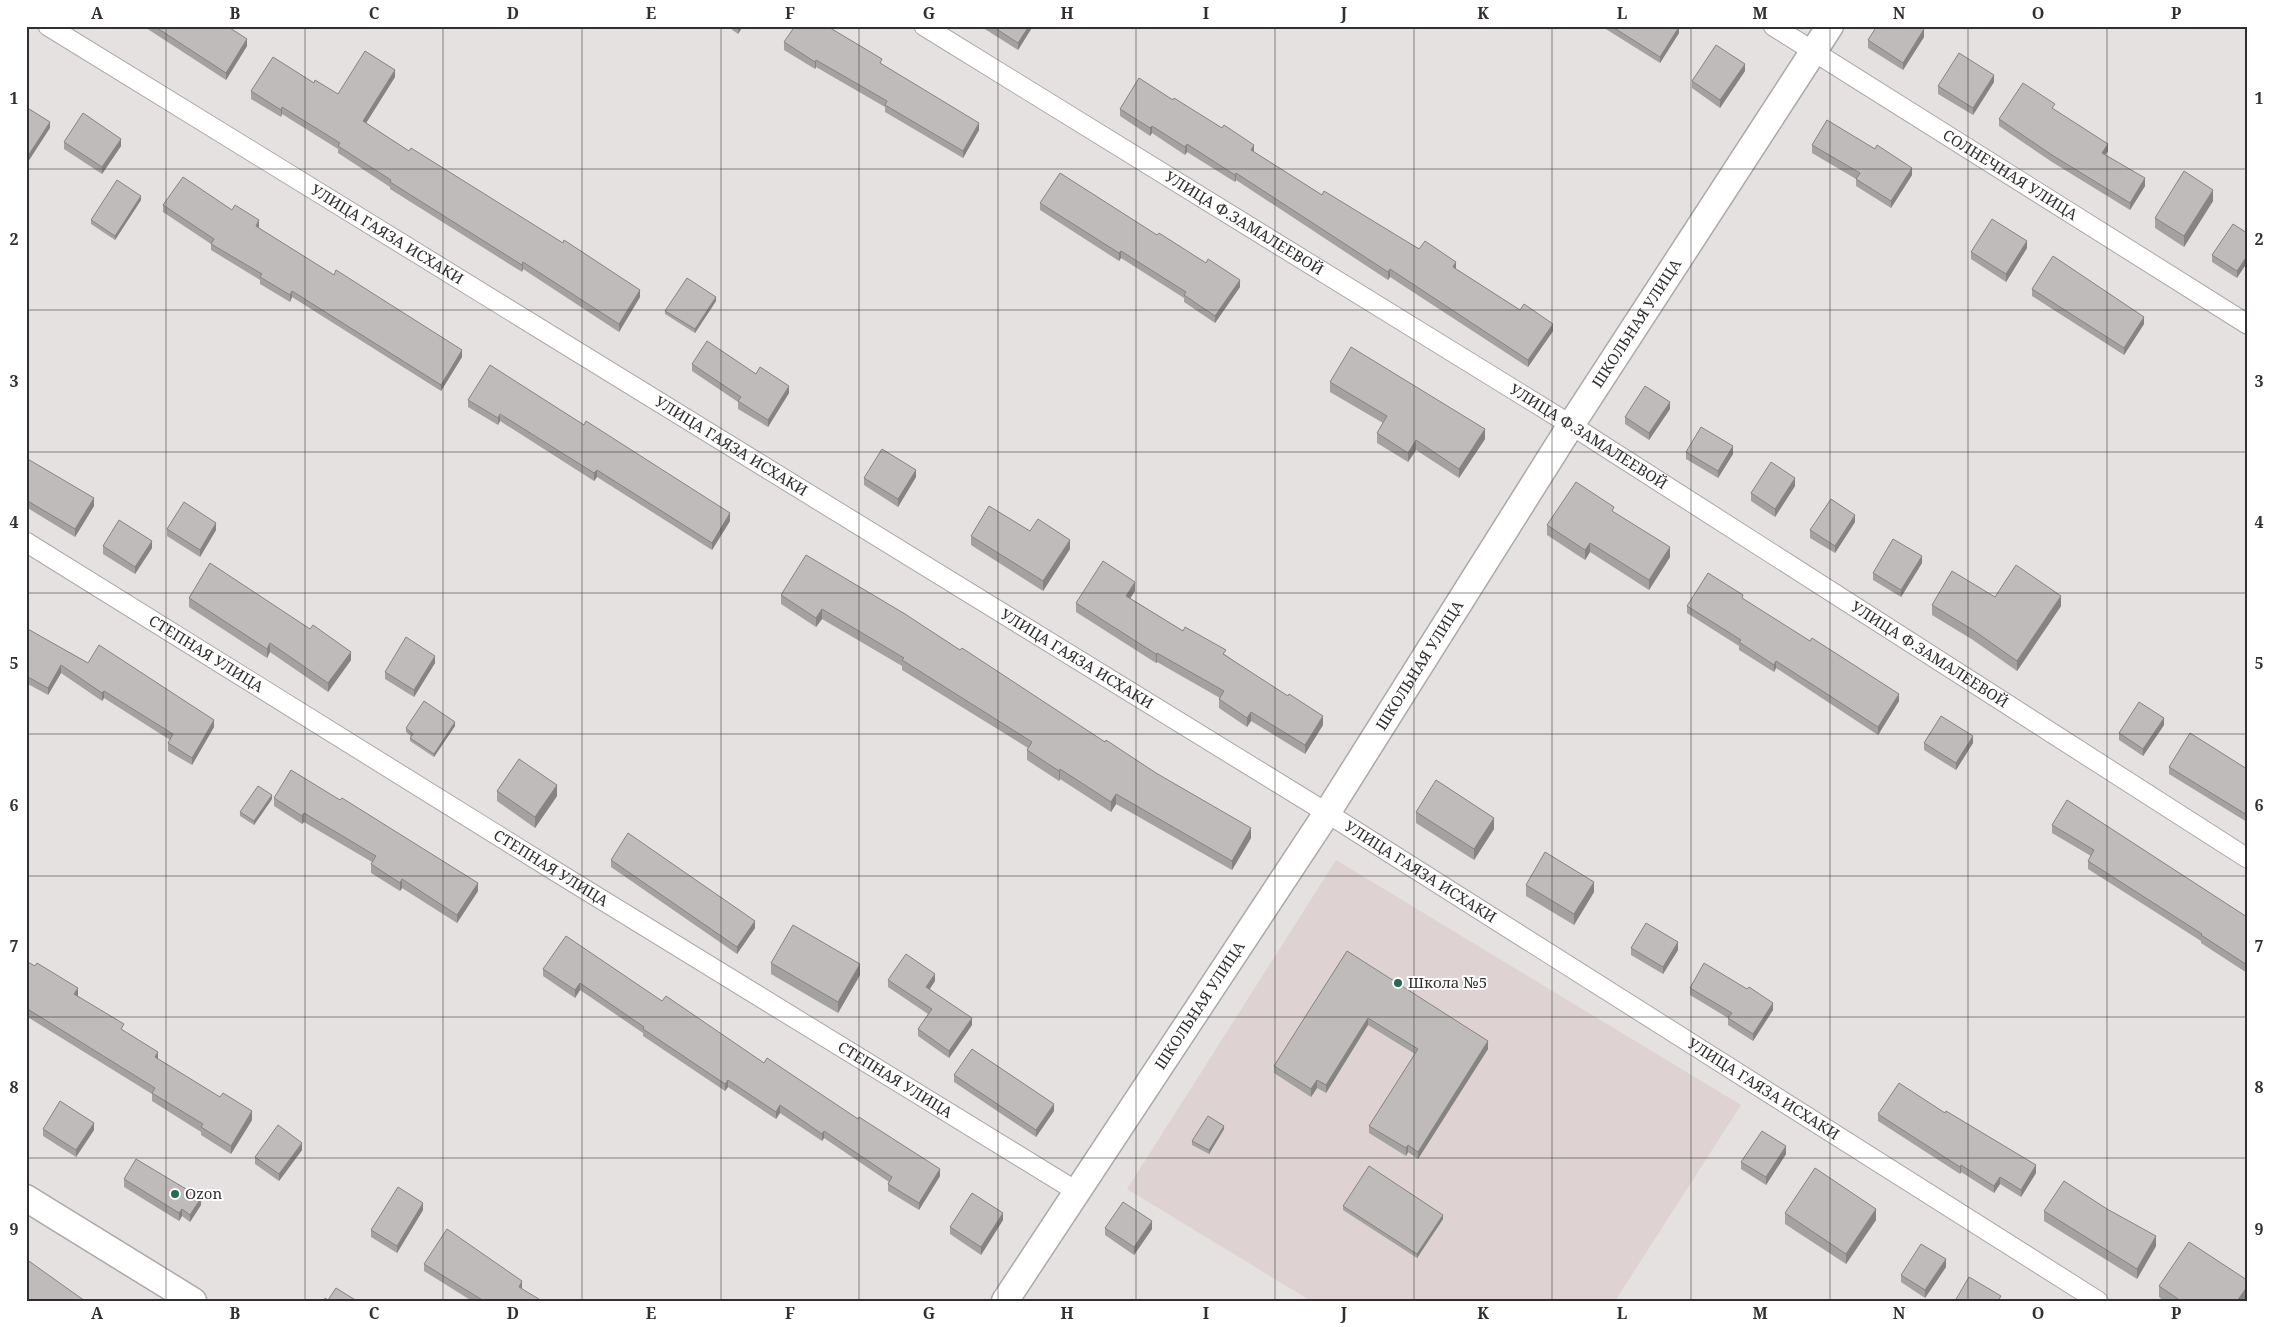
<svg xmlns="http://www.w3.org/2000/svg" width="2273" height="1327" font-family="'Noto Serif',serif">
<rect width="100%" height="100%" fill="#e5e1e1"/>
<polygon fill="#ded2d2" points="1336,860 1741,1105 1615,1301 1311,1301 1127,1189"/>
<g fill="none" stroke-linecap="round" stroke-linejoin="round">
<defs>
<g id="street">
<path id="s1" d="M48 26 1327 813 2098 1301"/>
<path id="s2" d="M924 26 1571 425 2247 858"/>
<path id="s3" d="M1773 26 2247 324"/>
<path id="s4" d="M26 542 555 871 1076 1191"/>
</g>
<g id="secondary">
<polyline points="26,1198 193,1301"/>
<path id="s5" d="M1005 1301 1327 813 1571 425 1830 26"/>
</g>
</defs>
<use href="#street" stroke="#aca8a7" stroke-width="21"/>
<use href="#secondary" stroke="#aca8a7" stroke-width="29"/>
<use href="#street" stroke="#fff" stroke-width="19"/>
<use href="#secondary" stroke="#fff" stroke-width="26"/>
</g>
<g fill="#a4a1a1">
<polygon points="143,26 227,26 247,46 226,80"/>
<polygon points="727,26 743,26 738,34"/>
<polygon points="980,26 1033,26 1018,50"/>
<polygon points="1601,26 1679,26 1679,33 1660,63"/>
<polygon points="1924,37 1903,70 1868,48 1868,40"/>
<polygon points="784,42 882,64 979,130 963,158 885,112 885,107 816,67 815,69 784,50"/>
<polygon points="1745,71 1720,108 1692,88 1692,81"/>
<polygon points="395,77 366,123 409,151 640,297 619,332 523,269 522,272 390,189 390,187 338,153 338,149 282,114 281,117 251,99 251,91 314,83 338,94"/>
<polygon points="1994,82 1973,115 1938,94 1938,86"/>
<polygon points="1120,109 1254,152 1322,195 1456,269 1553,331 1528,367 1390,277 1388,280 1236,180 1235,182 1187,152 1185,155 1152,133 1150,136 1120,116"/>
<polygon points="2055,110 2108,151 2105,155 2145,186 2130,210 2052,162 1999,126 1999,119"/>
<polygon points="64,142 121,146 102,174 64,149"/>
<polygon points="1812,145 1912,175 1891,208 1856,186 1856,179 1812,153"/>
<polygon points="141,200 115,240 91,224 91,220"/>
<polygon points="2213,201 2184,247 2155,228 2155,218"/>
<polygon points="1040,203 1240,287 1215,323 1184,302 1184,298 1121,258 1119,261 1040,210"/>
<polygon points="163,205 259,227 259,228 262,230 462,357 441,391 292,297 290,302 260,284 260,280 211,250 211,244 163,212"/>
<polygon points="2247,233 2237,278 2212,262 2212,255"/>
<polygon points="2027,248 2006,282 1971,259 1971,252"/>
<polygon points="2032,289 2144,324 2124,355 2032,296"/>
<polygon points="716,301 695,333 665,314 665,311"/>
<polygon points="692,364 789,393 768,427 738,409 738,402 692,371"/>
<polygon points="1330,382 1485,439 1459,478 1416,450 1408,462 1377,443 1377,433 1383,423 1330,392"/>
<polygon points="468,400 730,521 712,550 597,477 594,481 500,421 498,425 468,407"/>
<polygon points="1670,409 1649,440 1625,424 1625,417"/>
<polygon points="1686,452 1733,454 1718,478 1686,459"/>
<polygon points="26,458 94,506 75,537 26,507"/>
<polygon points="916,477 898,507 864,485 864,478"/>
<polygon points="1795,486 1775,517 1751,501 1751,493"/>
<polygon points="1614,512 1670,557 1649,590 1590,552 1585,560 1547,535 1547,525"/>
<polygon points="1855,522 1835,553 1810,538 1810,530"/>
<polygon points="167,529 216,530 200,557 167,536"/>
<polygon points="1030,531 1070,549 1043,591 971,545 971,536"/>
<polygon points="103,546 152,548 135,574 103,554"/>
<polygon points="1922,563 1901,597 1873,580 1873,573"/>
<polygon points="1135,591 1130,598 1183,631 1226,655 1323,725 1305,754 1251,721 1247,727 1219,708 1219,699 1220,698 1157,662 1156,663 1076,612 1076,603"/>
<polygon points="781,595 960,650 1251,838 1232,870 1116,804 1111,812 1060,779 1059,781 1027,760 1027,750 1028,748 902,670 902,666 822,619 816,627 781,604"/>
<polygon points="1995,597 2061,606 2017,671 1973,640 1932,615 1932,605"/>
<polygon points="189,598 310,629 351,660 328,692 270,652 267,658 189,607"/>
<polygon points="1743,599 1899,701 1878,735 1776,668 1774,672 1739,650 1739,646 1687,613 1687,606"/>
<polygon points="26,628 88,663 214,727 192,765 168,751 168,743 170,740 104,698 102,701 61,673 48,695 26,683"/>
<polygon points="435,663 414,697 385,679 385,672"/>
<polygon points="2164,725 2143,756 2119,740 2119,733"/>
<polygon points="455,726 434,757 410,741 410,738 411,736 406,732 406,728"/>
<polygon points="1924,743 1973,743 1956,770 1924,750"/>
<polygon points="2169,767 2247,769 2247,822 2169,774"/>
<polygon points="497,791 557,796 535,828 497,801"/>
<polygon points="274,798 478,891 457,923 402,888 400,891 371,873 371,864 372,862 304,822 302,824 274,806"/>
<polygon points="272,799 254,825 240,816 240,812"/>
<polygon points="1416,812 1494,829 1474,860 1416,823"/>
<polygon points="2052,825 2247,917 2247,973 2201,943 2201,941 2088,869 2088,861 2091,856 2052,833"/>
<polygon points="611,860 755,928 737,954 611,867"/>
<polygon points="1526,885 1594,892 1574,925 1526,896"/>
<polygon points="1631,948 1678,950 1663,974 1631,955"/>
<polygon points="1347,951 1488,1049 1418,1159 1408,1152 1406,1156 1369,1133 1369,1126 1415,1054 1368,1025 1326,1093 1317,1088 1311,1097 1274,1073 1274,1066"/>
<polygon points="26,961 78,996 124,1031 158,1059 252,1120 231,1154 201,1135 201,1132 152,1101 152,1094 26,1016"/>
<polygon points="771,963 860,975 838,1013 771,974"/>
<polygon points="543,969 662,1001 764,1063 940,1176 919,1210 888,1191 888,1184 889,1182 824,1138 822,1141 780,1113 776,1119 728,1087 725,1091 643,1036 643,1033 580,990 575,998 543,976"/>
<polygon points="888,980 935,981 930,989 972,1025 949,1058 918,1036 918,1029 928,1014 888,987"/>
<polygon points="1690,988 1773,1010 1753,1041 1728,1025 1728,1018 1690,995"/>
<polygon points="954,1075 1054,1111 1036,1137 954,1082"/>
<polygon points="1878,1114 2036,1173 2021,1197 2000,1184 1994,1193 1961,1172 1960,1174 1878,1121"/>
<polygon points="43,1129 94,1130 76,1157 43,1136"/>
<polygon points="1224,1129 1209,1154 1192,1145 1192,1141"/>
<polygon points="302,1150 279,1181 255,1164 255,1157"/>
<polygon points="1786,1154 1766,1185 1741,1169 1741,1162"/>
<polygon points="124,1179 201,1205 190,1222 182,1216 179,1221 124,1187"/>
<polygon points="1343,1206 1443,1219 1417,1258 1343,1210"/>
<polygon points="423,1210 397,1253 371,1237 371,1230"/>
<polygon points="2044,1211 2156,1246 2137,1279 2044,1221"/>
<polygon points="1785,1213 1876,1220 1846,1264 1785,1224"/>
<polygon points="1003,1220 981,1255 950,1234 950,1227"/>
<polygon points="1105,1228 1152,1229 1134,1255 1105,1235"/>
<polygon points="424,1264 522,1289 542,1301 472,1301 424,1271"/>
<polygon points="1946,1267 1925,1298 1901,1282 1901,1275"/>
<polygon points="2247,1280 2247,1297 2245,1301 2164,1301 2159,1297 2159,1286"/>
</g>
<g fill="#868383">
<polygon points="738,26 743,26 738,34"/>
<polygon points="1029,26 1033,26 1018,50 1018,43"/>
<polygon points="1679,27 1679,33 1660,63 1660,57"/>
<polygon points="1924,29 1924,37 1903,70 1903,63"/>
<polygon points="247,39 247,46 226,80 226,73"/>
<polygon points="816,60 816,67 815,69 815,62"/>
<polygon points="1745,64 1745,71 1720,108 1720,100"/>
<polygon points="395,70 395,77 363,128 363,121"/>
<polygon points="1994,75 1994,82 1973,115 1973,108"/>
<polygon points="282,107 282,114 281,117 281,110"/>
<polygon points="50,122 50,128 26,165 26,159"/>
<polygon points="979,123 979,130 963,158 963,151"/>
<polygon points="1152,126 1152,133 1150,136 1150,128"/>
<polygon points="121,139 121,146 102,174 102,167"/>
<polygon points="1187,144 1187,152 1185,155 1185,147"/>
<polygon points="2108,144 2108,151 2102,160 2102,153"/>
<polygon points="1254,145 1254,152 1251,150"/>
<polygon points="1912,168 1912,175 1891,208 1891,201"/>
<polygon points="1236,173 1236,180 1235,182 1235,175"/>
<polygon points="2145,178 2145,186 2130,210 2130,203"/>
<polygon points="2213,190 2213,201 2184,247 2184,236"/>
<polygon points="141,196 141,200 115,240 115,236"/>
<polygon points="259,220 259,227 256,233 256,226"/>
<polygon points="2027,241 2027,248 2006,282 2006,274"/>
<polygon points="1121,251 1121,258 1119,261 1119,253"/>
<polygon points="2247,256 2247,263 2237,278 2237,271"/>
<polygon points="523,262 523,269 522,272 522,265"/>
<polygon points="1456,262 1456,269 1453,275 1453,267"/>
<polygon points="1390,269 1390,277 1388,280 1388,272"/>
<polygon points="1240,280 1240,287 1215,323 1215,316"/>
<polygon points="640,290 640,297 619,332 619,324"/>
<polygon points="292,291 292,297 290,302 290,295"/>
<polygon points="716,297 716,301 695,333 695,329"/>
<polygon points="2144,317 2144,324 2124,355 2124,348"/>
<polygon points="1553,324 1553,331 1528,367 1528,360"/>
<polygon points="462,350 462,357 441,391 441,385"/>
<polygon points="789,386 789,393 768,427 768,420"/>
<polygon points="1670,402 1670,409 1649,440 1649,433"/>
<polygon points="500,414 500,421 498,425 498,418"/>
<polygon points="1485,429 1485,439 1459,478 1459,469"/>
<polygon points="1416,440 1416,450 1408,462 1408,453"/>
<polygon points="1733,446 1733,454 1718,478 1718,471"/>
<polygon points="597,470 597,477 594,481 594,473"/>
<polygon points="916,470 916,477 898,507 898,499"/>
<polygon points="1795,478 1795,486 1775,517 1775,509"/>
<polygon points="94,498 94,506 75,537 75,529"/>
<polygon points="730,513 730,521 712,550 712,543"/>
<polygon points="1855,515 1855,522 1835,553 1835,546"/>
<polygon points="216,523 216,530 200,557 200,550"/>
<polygon points="1070,540 1070,549 1043,591 1043,581"/>
<polygon points="152,541 152,548 135,574 135,567"/>
<polygon points="1590,543 1590,552 1585,560 1585,550"/>
<polygon points="1670,547 1670,557 1649,590 1649,580"/>
<polygon points="1922,556 1922,563 1901,597 1901,590"/>
<polygon points="1135,582 1135,591 1126,605 1126,596"/>
<polygon points="2061,596 2061,606 2017,671 2017,661"/>
<polygon points="822,609 822,619 816,627 816,618"/>
<polygon points="270,643 270,652 267,658 267,649"/>
<polygon points="351,652 351,660 328,692 328,683"/>
<polygon points="1157,653 1157,662 1156,663 1156,654"/>
<polygon points="435,656 435,663 414,697 414,690"/>
<polygon points="1776,661 1776,668 1774,672 1774,665"/>
<polygon points="61,665 61,673 48,695 48,688"/>
<polygon points="104,691 104,698 102,701 102,693"/>
<polygon points="1899,694 1899,701 1878,735 1878,727"/>
<polygon points="1251,712 1251,721 1247,727 1247,718"/>
<polygon points="1323,716 1323,725 1305,754 1305,745"/>
<polygon points="2164,718 2164,725 2143,756 2143,749"/>
<polygon points="214,720 214,727 192,765 192,758"/>
<polygon points="455,722 455,726 434,757 434,754"/>
<polygon points="1973,736 1973,743 1956,770 1956,763"/>
<polygon points="1060,769 1060,779 1059,781 1059,771"/>
<polygon points="557,785 557,796 535,828 535,817"/>
<polygon points="1116,794 1116,804 1111,812 1111,802"/>
<polygon points="272,795 272,799 254,825 254,821"/>
<polygon points="304,813 304,822 302,824 302,816"/>
<polygon points="1494,818 1494,829 1474,860 1474,849"/>
<polygon points="1251,828 1251,838 1232,870 1232,861"/>
<polygon points="402,879 402,888 400,891 400,883"/>
<polygon points="1594,882 1594,892 1574,925 1574,914"/>
<polygon points="478,883 478,891 457,923 457,915"/>
<polygon points="755,921 755,928 737,954 737,947"/>
<polygon points="1678,942 1678,950 1663,974 1663,967"/>
<polygon points="860,964 860,975 838,1013 838,1002"/>
<polygon points="935,974 935,981 926,994 926,987"/>
<polygon points="580,983 580,990 575,998 575,990"/>
<polygon points="78,988 78,997 74,994"/>
<polygon points="1773,1003 1773,1010 1753,1041 1753,1034"/>
<polygon points="972,1018 972,1025 949,1058 949,1051"/>
<polygon points="1368,1018 1368,1025 1326,1093 1326,1085"/>
<polygon points="1488,1041 1488,1049 1418,1159 1418,1152"/>
<polygon points="158,1052 158,1060 155,1057"/>
<polygon points="728,1080 728,1087 725,1091 725,1084"/>
<polygon points="1317,1080 1317,1088 1311,1097 1311,1089"/>
<polygon points="1054,1104 1054,1111 1036,1137 1036,1130"/>
<polygon points="780,1105 780,1113 776,1119 776,1112"/>
<polygon points="252,1111 252,1120 231,1154 231,1146"/>
<polygon points="94,1123 94,1130 76,1157 76,1150"/>
<polygon points="1224,1126 1224,1129 1209,1154 1209,1150"/>
<polygon points="824,1131 824,1138 822,1141 822,1134"/>
<polygon points="302,1143 302,1150 279,1181 279,1174"/>
<polygon points="1408,1145 1408,1152 1406,1156 1406,1148"/>
<polygon points="1786,1146 1786,1154 1766,1185 1766,1177"/>
<polygon points="1961,1165 1961,1172 1960,1174 1960,1167"/>
<polygon points="2036,1165 2036,1173 2021,1197 2021,1190"/>
<polygon points="940,1169 940,1176 919,1210 919,1203"/>
<polygon points="2000,1177 2000,1184 1994,1193 1994,1186"/>
<polygon points="201,1198 201,1205 190,1222 190,1215"/>
<polygon points="423,1203 423,1210 397,1253 397,1246"/>
<polygon points="182,1209 182,1216 179,1221 179,1213"/>
<polygon points="1876,1209 1876,1220 1846,1264 1846,1254"/>
<polygon points="1003,1213 1003,1220 981,1255 981,1247"/>
<polygon points="1443,1215 1443,1219 1417,1258 1417,1254"/>
<polygon points="1152,1221 1152,1229 1134,1255 1134,1247"/>
<polygon points="2156,1236 2156,1246 2137,1279 2137,1269"/>
<polygon points="1946,1259 1946,1267 1925,1298 1925,1290"/>
<polygon points="522,1281 522,1289 519,1287"/>
<polygon points="2247,1287 2247,1297 2245,1301 2237,1301"/>
</g>
<g fill="#bfbbbb" stroke="#868383">
<polygon points="154,26 227,26 247,39 226,73"/>
<polygon points="795,26 827,26 882,59 880,63 979,123 963,151 885,105 887,101 816,60 815,62 784,42"/>
<polygon points="992,26 1029,26 1018,43"/>
<polygon points="1611,26 1679,26 1679,27 1660,57"/>
<polygon points="1877,26 1919,26 1924,29 1903,63 1868,40"/>
<polygon points="1716,45 1745,64 1720,100 1692,81"/>
<polygon points="365,51 395,70 363,121 409,151 411,148 563,243 564,240 640,290 619,324 523,262 522,265 390,182 391,180 338,146 340,143 282,107 281,110 251,91 273,57 314,83 315,80 338,94"/>
<polygon points="1959,53 1994,75 1973,108 1938,86"/>
<polygon points="1139,78 1173,100 1174,98 1222,128 1224,125 1254,145 1251,150 1322,195 1324,191 1419,249 1425,241 1456,262 1453,267 1520,310 1524,304 1553,324 1528,360 1390,269 1388,272 1236,173 1235,175 1187,144 1185,147 1152,126 1150,128 1120,109"/>
<polygon points="2023,83 2055,104 2052,108 2108,144 2102,153 2145,178 2130,203 2052,155 1999,119"/>
<polygon points="26,107 50,122 26,159"/>
<polygon points="83,113 121,139 102,167 64,142"/>
<polygon points="1827,120 1875,149 1877,145 1912,168 1891,201 1856,179 1860,173 1812,145"/>
<polygon points="2184,171 2213,190 2184,236 2155,218"/>
<polygon points="1060,173 1157,235 1159,233 1206,263 1208,259 1240,280 1215,316 1184,295 1186,292 1121,251 1119,253 1040,203"/>
<polygon points="183,177 232,210 235,205 259,220 256,226 262,230 334,275 336,270 462,350 441,385 292,291 290,295 260,277 262,274 211,244 214,239 163,205"/>
<polygon points="117,180 141,196 115,236 91,220"/>
<polygon points="1992,219 2027,241 2006,274 1971,252"/>
<polygon points="2233,224 2247,233 2247,256 2237,271 2212,255"/>
<polygon points="2053,256 2144,317 2124,348 2032,289"/>
<polygon points="687,278 716,297 695,329 665,311"/>
<polygon points="707,341 756,374 760,367 789,386 768,420 738,401 741,397 692,364"/>
<polygon points="1351,347 1485,429 1459,469 1416,440 1408,453 1377,433 1387,416 1330,382"/>
<polygon points="490,365 584,425 586,421 730,513 712,543 597,470 594,473 500,414 498,418 468,400"/>
<polygon points="1645,386 1670,402 1649,433 1625,417"/>
<polygon points="1701,427 1733,446 1718,471 1686,452"/>
<polygon points="882,449 916,470 898,499 864,478"/>
<polygon points="26,458 94,498 75,529 26,500"/>
<polygon points="1771,462 1795,478 1775,509 1751,493"/>
<polygon points="1576,482 1614,507 1612,511 1670,547 1649,580 1590,543 1585,550 1547,525"/>
<polygon points="1831,499 1855,515 1835,546 1810,530"/>
<polygon points="184,502 216,523 200,550 167,529"/>
<polygon points="989,506 1030,531 1038,519 1070,540 1043,581 971,536"/>
<polygon points="119,520 152,541 135,567 103,546"/>
<polygon points="1893,539 1922,556 1901,590 1873,573"/>
<polygon points="806,555 905,614 960,650 962,648 1105,742 1106,740 1156,773 1251,828 1232,861 1116,794 1111,802 1060,769 1059,771 1027,750 1032,742 902,660 904,658 822,609 816,618 781,595"/>
<polygon points="1103,561 1135,582 1126,596 1183,631 1185,627 1226,650 1223,654 1288,696 1289,694 1323,716 1305,745 1251,712 1247,718 1219,699 1224,691 1157,653 1156,654 1076,603"/>
<polygon points="210,563 310,629 313,625 351,652 328,683 270,643 267,649 189,598"/>
<polygon points="2016,565 2061,596 2017,661 1973,630 1932,605 1952,571 1995,597"/>
<polygon points="1708,573 1743,595 1742,598 1810,641 1812,638 1899,694 1878,727 1776,661 1774,665 1739,642 1741,640 1687,606"/>
<polygon points="26,628 88,663 99,645 214,720 192,758 168,743 173,734 104,691 102,693 61,665 48,688 26,676 26,647 27,645 26,645"/>
<polygon points="406,637 435,656 414,690 385,672"/>
<polygon points="424,701 455,722 434,754 410,738 413,734 406,728"/>
<polygon points="2139,702 2164,718 2143,749 2119,733"/>
<polygon points="1941,716 1973,736 1956,763 1924,743"/>
<polygon points="2190,733 2247,769 2247,815 2169,767"/>
<polygon points="519,759 557,785 535,817 497,791"/>
<polygon points="291,770 340,800 342,798 478,883 457,915 402,879 400,883 371,864 376,856 304,813 302,816 274,798"/>
<polygon points="1436,780 1494,818 1474,849 1416,812"/>
<polygon points="258,786 272,795 254,821 240,812"/>
<polygon points="2067,800 2247,917 2247,965 2201,935 2202,934 2088,861 2094,850 2052,825"/>
<polygon points="628,833 755,921 737,947 611,860"/>
<polygon points="1545,852 1594,882 1574,914 1526,885"/>
<polygon points="1646,923 1678,942 1663,967 1631,948"/>
<polygon points="793,925 860,964 838,1002 771,963"/>
<polygon points="566,936 662,1001 666,996 764,1063 767,1058 858,1119 859,1117 940,1169 919,1203 888,1184 892,1177 824,1131 822,1134 780,1105 776,1112 728,1080 725,1084 643,1029 644,1027 580,983 575,990 543,969"/>
<polygon points="1347,951 1488,1041 1418,1152 1408,1145 1406,1148 1369,1126 1418,1049 1368,1018 1326,1085 1317,1080 1311,1089 1274,1066"/>
<polygon points="906,954 935,974 926,987 972,1018 949,1051 918,1029 932,1009 888,980"/>
<polygon points="26,961 35,966 37,963 78,988 74,994 124,1024 121,1029 158,1052 155,1057 220,1097 223,1093 252,1111 231,1146 201,1127 203,1124 152,1093 155,1088 26,1008"/>
<polygon points="1704,963 1747,989 1749,987 1773,1003 1753,1034 1728,1018 1732,1013 1690,988"/>
<polygon points="972,1049 1054,1104 1036,1130 954,1075"/>
<polygon points="1899,1083 1945,1113 1946,1111 2036,1165 2021,1190 2000,1177 1994,1186 1961,1165 1960,1167 1878,1114"/>
<polygon points="60,1101 94,1123 76,1150 43,1129"/>
<polygon points="1208,1116 1224,1126 1209,1150 1192,1141"/>
<polygon points="278,1125 302,1143 279,1174 255,1157"/>
<polygon points="1762,1131 1786,1146 1766,1177 1741,1162"/>
<polygon points="136,1159 201,1198 190,1215 182,1209 179,1213 124,1179"/>
<polygon points="1369,1166 1443,1215 1417,1254 1343,1206"/>
<polygon points="1815,1168 1876,1209 1846,1254 1785,1213"/>
<polygon points="2064,1181 2107,1209 2156,1236 2137,1269 2044,1211"/>
<polygon points="398,1187 423,1203 397,1246 371,1230"/>
<polygon points="972,1193 1003,1213 981,1247 950,1227"/>
<polygon points="1123,1202 1152,1221 1134,1247 1105,1228"/>
<polygon points="447,1229 522,1281 519,1287 542,1301 484,1301 424,1264"/>
<polygon points="2189,1242 2247,1280 2247,1287 2237,1301 2181,1301 2159,1286"/>
<polygon points="1921,1244 1946,1259 1925,1290 1901,1275"/>
<polygon points="26,1259 85,1301 26,1301"/>
<polygon points="1969,1277 2001,1296 1998,1301 1955,1301"/>
<polygon points="336,1288 357,1301 324,1301 325,1298 328,1300"/>
</g>
<path fill="none" stroke="#312f2f" stroke-width="1" stroke-opacity="0.55" d="M166 26V1301M305 26V1301M443 26V1301M582 26V1301M721 26V1301M859 26V1301M998 26V1301M1136 26V1301M1275 26V1301M1414 26V1301M1552 26V1301M1691 26V1301M1830 26V1301M1968 26V1301M2107 26V1301M26 169H2247M26 310H2247M26 452H2247M26 593H2247M26 734H2247M26 876H2247M26 1017H2247M26 1158H2247"/>
<g fill="#286856" stroke="#fff" stroke-width="2">
<circle cx="1398" cy="983" r="5"/>
<circle cx="175" cy="1194" r="5"/>
</g>
<g text-anchor="middle" stroke-width="4" stroke-linejoin="round" paint-order="stroke">
<g font-size="15" fill="#312f2f" stroke="#fff">
<text dy="5" stroke="none"><textPath href="#s3" startOffset="280">СОЛНЕЧНАЯ УЛИЦА</textPath></text>
<text dy="5" stroke="none"><textPath href="#s2" startOffset="376">УЛИЦА Ф.ЗАМАЛЕЕВОЙ</textPath></text>
<text dy="5" stroke="none"><textPath href="#s1" startOffset="398">УЛИЦА ГАЯЗА ИСХАКИ</textPath></text>
<text dy="5" stroke="none"><textPath href="#s5" startOffset="1164">ШКОЛЬНАЯ УЛИЦА</textPath></text>
<text dy="5" stroke="none"><textPath href="#s2" startOffset="781">УЛИЦА Ф.ЗАМАЛЕЕВОЙ</textPath></text>
<text dy="5" stroke="none"><textPath href="#s1" startOffset="802">УЛИЦА ГАЯЗА ИСХАКИ</textPath></text>
<text dy="5" stroke="none"><textPath href="#s4" startOffset="212">СТЕПНАЯ УЛИЦА</textPath></text>
<text dy="5" stroke="none"><textPath href="#s2" startOffset="1186">УЛИЦА Ф.ЗАМАЛЕЕВОЙ</textPath></text>
<text dy="5" stroke="none"><textPath href="#s1" startOffset="1208">УЛИЦА ГАЯЗА ИСХАКИ</textPath></text>
<text dy="5" stroke="none"><textPath href="#s5" startOffset="759">ШКОЛЬНАЯ УЛИЦА</textPath></text>
<text dy="5" stroke="none"><textPath href="#s4" startOffset="618">СТЕПНАЯ УЛИЦА</textPath></text>
<text dy="5" stroke="none"><textPath href="#s1" startOffset="1612">УЛИЦА ГАЯЗА ИСХАКИ</textPath></text>
<text dy="5" stroke="none"><textPath href="#s5" startOffset="354">ШКОЛЬНАЯ УЛИЦА</textPath></text>
<text dy="5" stroke="none"><textPath href="#s4" startOffset="1022">СТЕПНАЯ УЛИЦА</textPath></text>
<text dy="5" stroke="none"><textPath href="#s1" startOffset="2018">УЛИЦА ГАЯЗА ИСХАКИ</textPath></text>
</g>
<g font-size="15" fill="#312f2f" stroke="#fff" text-anchor="start">
<text x="1408" y="988">Школа №5</text>
<text x="185" y="1199">Ozon</text>
</g>
</g>
<rect width="2273" height="1327" fill="none" stroke="#ffffff" stroke-width="55"/>
<rect x="28" y="28" width="2218" height="1272" fill="none" stroke="#312f2f" stroke-width="2"/>
<g font-size="16" text-anchor="middle" font-weight="bold" fill="#312f2f">
<text x="97" y="19">A</text>
<text x="235" y="19">B</text>
<text x="374" y="19">C</text>
<text x="513" y="19">D</text>
<text x="651" y="19">E</text>
<text x="790" y="19">F</text>
<text x="929" y="19">G</text>
<text x="1067" y="19">H</text>
<text x="1206" y="19">I</text>
<text x="1344" y="19">J</text>
<text x="1483" y="19">K</text>
<text x="1622" y="19">L</text>
<text x="1760" y="19">M</text>
<text x="1899" y="19">N</text>
<text x="2038" y="19">O</text>
<text x="2176" y="19">P</text>
<text x="14" y="104">1</text>
<text x="2259" y="104">1</text>
<text x="14" y="245">2</text>
<text x="2259" y="245">2</text>
<text x="14" y="387">3</text>
<text x="2259" y="387">3</text>
<text x="14" y="528">4</text>
<text x="2259" y="528">4</text>
<text x="14" y="669">5</text>
<text x="2259" y="669">5</text>
<text x="14" y="811">6</text>
<text x="2259" y="811">6</text>
<text x="14" y="952">7</text>
<text x="2259" y="952">7</text>
<text x="14" y="1093">8</text>
<text x="2259" y="1093">8</text>
<text x="14" y="1235">9</text>
<text x="2259" y="1235">9</text>
<text x="97" y="1319">A</text>
<text x="235" y="1319">B</text>
<text x="374" y="1319">C</text>
<text x="513" y="1319">D</text>
<text x="651" y="1319">E</text>
<text x="790" y="1319">F</text>
<text x="929" y="1319">G</text>
<text x="1067" y="1319">H</text>
<text x="1206" y="1319">I</text>
<text x="1344" y="1319">J</text>
<text x="1483" y="1319">K</text>
<text x="1622" y="1319">L</text>
<text x="1760" y="1319">M</text>
<text x="1899" y="1319">N</text>
<text x="2038" y="1319">O</text>
<text x="2176" y="1319">P</text>
</g>
</svg>
